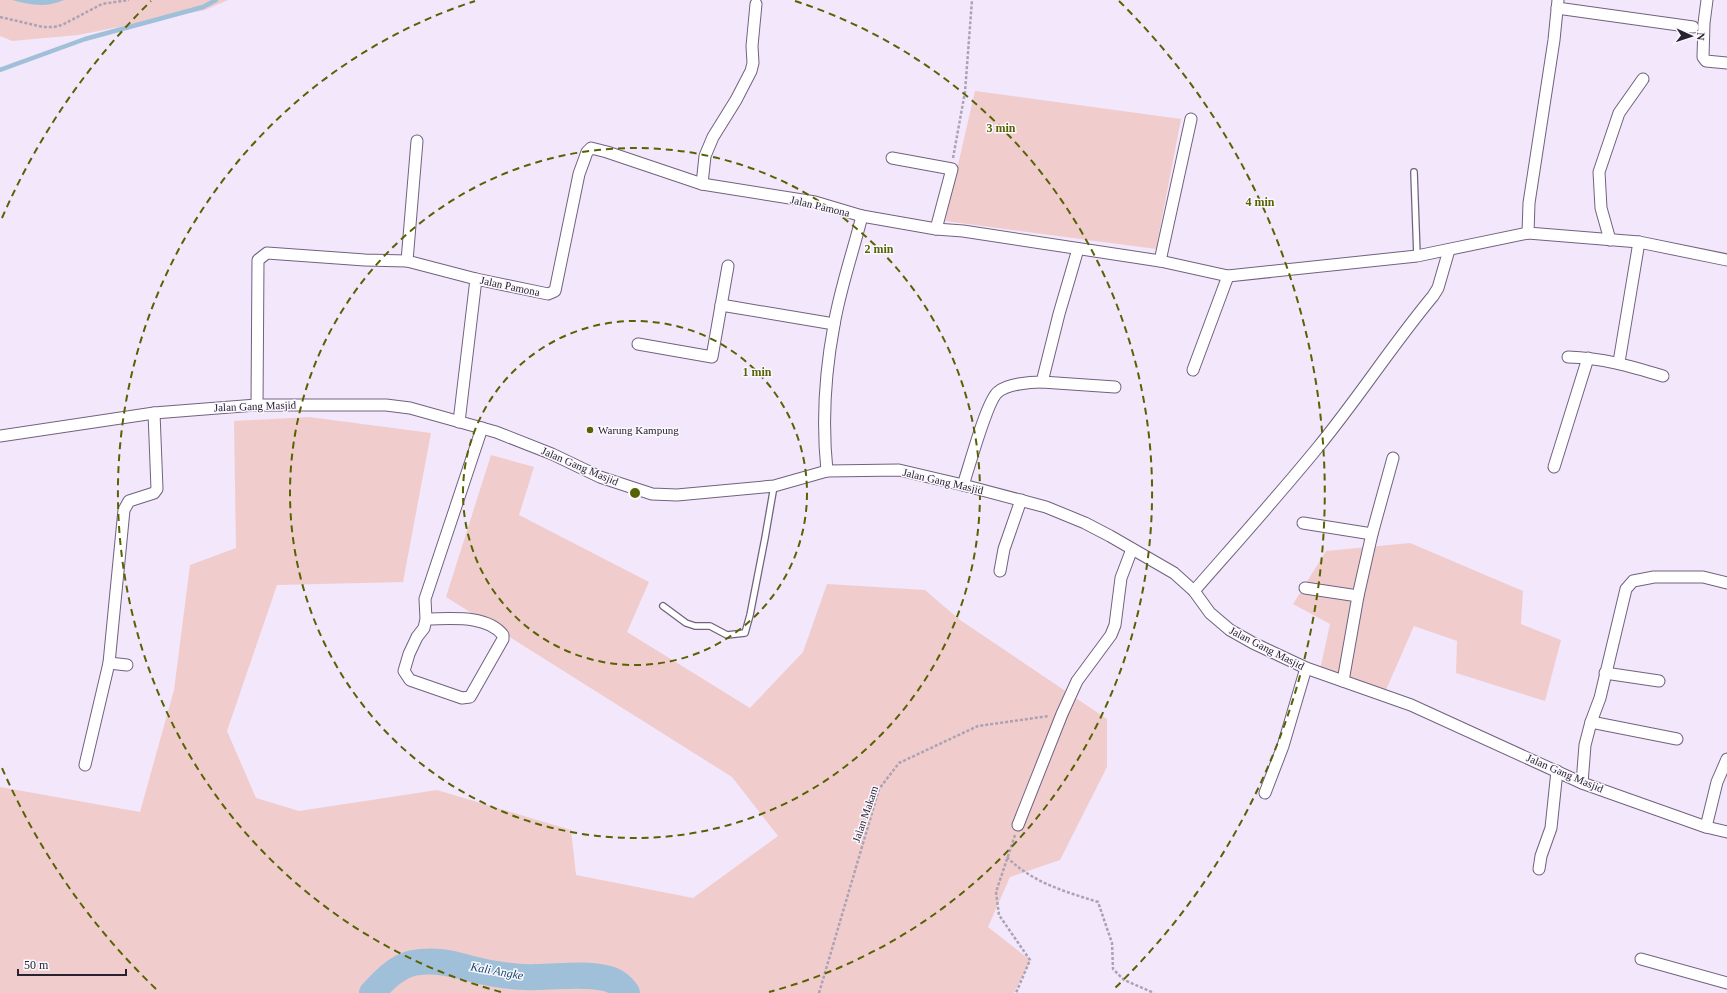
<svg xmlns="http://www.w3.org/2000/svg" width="1727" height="993" font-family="'Times New Roman',serif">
<rect width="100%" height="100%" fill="#f2e7fb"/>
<g fill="#f1cccd">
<polygon points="0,0 228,0 205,10 78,35 12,41 0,36"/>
<polygon points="975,91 1181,119 1156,249 945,221"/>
<polygon points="309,417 431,433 403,582 277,585 227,731 256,798 299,811 437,790 571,830 576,875 693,898 778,836 732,777 446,597 491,455 534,467 519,515 649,582 627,632 750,708 803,652 827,584 925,590 960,620 1107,719 1107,767 1060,860 1010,877 988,927 1030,960 1014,993 0,993 0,787 140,812 174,690 190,565 236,548 234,421"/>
<polygon points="1410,543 1523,591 1521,624 1561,640 1545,701 1456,673 1457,641 1414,626 1385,692 1320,670 1330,624 1293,604 1326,551"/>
</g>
<path fill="#a0c0d9" d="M12 0H64C46 8 30 5 12 0Z"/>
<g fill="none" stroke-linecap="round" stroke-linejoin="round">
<polyline stroke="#a0c0d9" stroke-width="4.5" points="0,70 85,39 203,7 216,0"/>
<path stroke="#a0c0d9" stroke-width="26" d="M372 993C383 981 396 967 413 963 445 957 466 970 496 974 509 976 523 978 536 977 558 977 583 973 605 978 615 980 622 985 627 993"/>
<defs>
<g id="service">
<polyline points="1414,172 1417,256"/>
<polyline points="663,606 686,623 695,626 710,626 727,635 745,633 750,615 765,538 774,486"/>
</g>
<g id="minor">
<polyline points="1707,0 1704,23 1703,57 1706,61 1727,63"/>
<polyline points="1557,8 1693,27"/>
<polyline points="892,158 952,169 936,229"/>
<polyline points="702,184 705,156 713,137 736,100 751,71 753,63 752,46 756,4"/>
<polyline points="1528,233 1529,203 1554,40 1558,0"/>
<polyline points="1610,240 1601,208 1599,172 1619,113 1643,79"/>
<polyline points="407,261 417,141"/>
<polyline points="1160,261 1191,119"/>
<polyline points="721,305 834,324"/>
<polyline points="638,344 712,357 728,266"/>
<path d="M1568 357C1603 358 1630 366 1663 376"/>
<polyline points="1619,362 1639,242"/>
<polyline points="1193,370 1228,276"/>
<polyline points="1042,382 1115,387"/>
<polyline points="257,405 258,260 267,253 365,260 407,261 476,279 548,294 555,291 579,174 587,152 591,148 607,152 702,184 815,202 862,216 936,229 963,231 1160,261 1228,276 1417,256 1528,233 1639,242 1727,260"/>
<polyline points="459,422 476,279"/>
<polyline points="0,436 154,413 257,405 386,405 410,408 496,432 552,454 600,477 652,494 677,495 774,486 827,471 899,470 963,485 1046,507 1085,523 1110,536 1174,573 1194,591 1210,613 1230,630 1253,643 1306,668 1411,705 1582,783 1706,827 1727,832"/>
<polyline points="1554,467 1588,358"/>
<path d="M827 471C822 423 825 373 834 325 840 289 853 252 862 216"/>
<path d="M963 485C969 468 987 400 998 392 1007 384 1030 382 1042 382L1059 314 1078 249"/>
<polyline points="1303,523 1372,534"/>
<polyline points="1000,571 1004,549 1021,500"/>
<polyline points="1305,588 1358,596"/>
<path d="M1194 591C1236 543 1279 495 1319 446 1359 397 1393 344 1433 296L1438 288 1449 250"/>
<path d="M426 619C450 619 486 614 503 635V639L470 697 462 698 410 680 404 671 409 654 417 637 424 628 426 619 425 599 482 428"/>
<polyline points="109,663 127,665"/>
<polyline points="1605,673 1659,681"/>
<polyline points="1343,681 1358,596 1372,534 1393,458"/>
<polyline points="1591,722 1677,739"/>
<polyline points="85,765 109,663 124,510 129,501 154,493 157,489 154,413"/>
<polyline points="1582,783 1585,745 1591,722 1600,698 1626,589 1633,581 1654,577 1703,577 1727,583"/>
<polyline points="1265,793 1283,746 1306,668"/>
<polyline points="1018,825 1062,714 1077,681 1111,635 1115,625 1121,578 1132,549"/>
<polyline points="1706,827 1717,782 1727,759"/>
<polyline points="1539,869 1541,856 1551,828 1557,771"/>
<polyline points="1641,959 1727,983"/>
</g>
</defs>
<use href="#service" stroke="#71627f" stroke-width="8"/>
<use href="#minor" stroke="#71627f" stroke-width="13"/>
<g stroke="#aba2b3" stroke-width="2.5" stroke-dasharray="3 2" stroke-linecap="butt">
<polyline points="0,17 43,27 54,27 62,25 102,4 129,0"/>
<polyline points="953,158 965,92 972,0"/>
<polyline points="1015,835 996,892 999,915 1030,960 1016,993"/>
<path d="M1007 857C1031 882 1066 892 1098 902L1112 943 1113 969 1124 980 1154 993"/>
<polyline points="819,993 879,789 899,763 978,726 1049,716"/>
</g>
<use href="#service" stroke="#fff" stroke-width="5.5"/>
<use href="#minor" stroke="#fff" stroke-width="11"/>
</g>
<g fill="none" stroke="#576202" stroke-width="2" stroke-dasharray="7 5">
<circle cx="635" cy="493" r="172"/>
<circle cx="635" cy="493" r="345"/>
<path d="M501 992A517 517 0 0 1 475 1M795 1A517 517 0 0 1 769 992"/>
<path d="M156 989A690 690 0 0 1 2 768M2 218A690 690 0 0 1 151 1M1119 1A690 690 0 0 1 1114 989"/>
</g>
<circle fill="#576202" stroke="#fbf8ff" stroke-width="1.5" cx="590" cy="430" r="4"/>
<g text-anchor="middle" stroke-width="3" stroke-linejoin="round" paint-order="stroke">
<g font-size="11" fill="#28222e" stroke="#fbf8ff">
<text transform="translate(820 206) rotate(13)" y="4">Jalan Pamona</text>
<text transform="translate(510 286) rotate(12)" y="4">Jalan Pamona</text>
<text transform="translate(255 406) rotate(-2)" y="4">Jalan Gang Masjid</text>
<text transform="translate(580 466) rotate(23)" y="4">Jalan Gang Masjid</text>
<text transform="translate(943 481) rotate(13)" y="4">Jalan Gang Masjid</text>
<text transform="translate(1267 648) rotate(27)" y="4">Jalan Gang Masjid</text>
<text transform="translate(1565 773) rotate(23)" y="4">Jalan Gang Masjid</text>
<text transform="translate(865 814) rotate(-71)" y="4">Jalan Makam</text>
</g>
<g font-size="11" fill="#28222e" stroke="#fbf8ff" text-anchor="start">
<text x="598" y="434">Warung Kampung</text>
</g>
<g font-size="12" font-style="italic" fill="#164b6d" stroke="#fbf8ff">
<text transform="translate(497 971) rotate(10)" y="4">Kali Angke</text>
</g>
</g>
<circle cx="635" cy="493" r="6" fill="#576202" stroke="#fbf8ff" stroke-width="2"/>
<g font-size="12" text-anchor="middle" font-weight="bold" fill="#576202" stroke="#fbf8ff" stroke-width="3" stroke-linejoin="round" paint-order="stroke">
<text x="1001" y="132">3 min</text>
<text x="1260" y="206">4 min</text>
<text x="879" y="253">2 min</text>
<text x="757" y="376">1 min</text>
</g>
<g transform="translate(1691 36) rotate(93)" stroke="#fbf8ff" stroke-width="3" paint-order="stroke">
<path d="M0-3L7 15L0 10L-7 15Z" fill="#28222e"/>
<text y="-6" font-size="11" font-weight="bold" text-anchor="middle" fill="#28222e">N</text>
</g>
<path d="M18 969v6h108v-6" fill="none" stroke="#28222e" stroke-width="2"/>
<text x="24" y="969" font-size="12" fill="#28222e" stroke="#fbf8ff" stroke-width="3" paint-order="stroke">50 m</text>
</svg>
